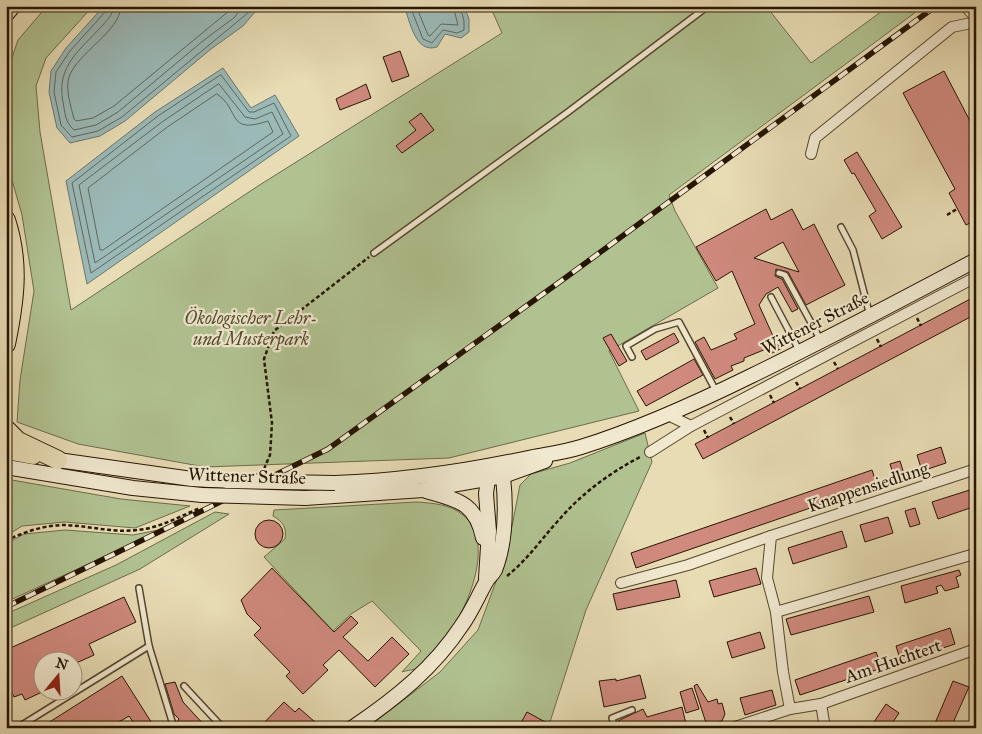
<svg xmlns="http://www.w3.org/2000/svg" width="982" height="734" font-family="'IM FELL Great Primer',serif">
<rect width="100%" height="100%" fill="#e8dcb5"/>
<filter id="stains"><feTurbulence type="fractalNoise" baseFrequency=".004" numOctaves="4"/><feColorMatrix values="0 0 0 0 .2 0 0 0 0 .09 0 0 0 0 .02 0 0 0 .5 -.17"/></filter>
<radialGradient id="worn" r=".72"><stop offset=".6" stop-color="#630" stop-opacity="0"/><stop offset="1" stop-color="#630" stop-opacity=".3"/></radialGradient>
<g fill="#b1c291" stroke="#6c6c48">
<polygon points="47,6 93,6 46,58 36,86 40,132 71,310 258,186 502,33 490,6 766,6 811,63 889,6 924,6 669,195 675,211 718,288 609,351 639,411 449,458 205,467 78,444 17,422 20,380 34,291 22,215 6,159 6,75 18,40"/>
<polygon points="645,433 652,462 586,610 548,728 367,728 440,672 478,630 507,552 520,485 531,474 570,463"/>
<polygon points="6,479 121,499 190,506 135,528 65,522 22,526 6,536"/>
<path d="M416 502C432 503 450 504 463 515 504 548 453 643 420 667 416 670 407 670 402 672L421 651 372 601 351 614 333 631 264 557 285 539C287 527 283 522 273 516L274 510Z"/>
<polygon points="215,512 229,514 140,569 6,630 6,614 116,565"/>
<polygon points="164,529 6,602 6,544 24,534 65,530 133,535"/>
</g>
<g fill="#9bb9b7" stroke="#6c776e">
<polygon points="104,6 253,6 255,12 243,26 211,49 125,121 100,136 70,143 57,128 49,92 51,71 66,48"/>
<path d="M404 6H464L469 19V32L461 38 445 34 437 47C415 54 410 21 404 6Z"/>
<polygon points="223,68 251,108 275,95 299,136 87,284 66,181 155,112"/>
</g>
<g fill="none" stroke-linecap="round" stroke-linejoin="round">
<g stroke="#60675c" stroke-width="1">
<polyline points="107,6 106,11 70,51 56,72 54,92 61,125 72,137 98,131 122,117 249,12 249,6"/>
<path d="M114 6C113 15 107 20 102 26 80 50 56 66 63 102 65 113 65 122 74 130L96 125 118 112 204 40 235 17 242 6"/>
<path d="M121 6C120 32 78 52 69 77 65 89 71 106 74 119L76 121 93 118 114 106 235 6"/>
<polyline points="410,6 423,39 432,43 443,30 457,33 464,30 464,21 460,6"/>
<polyline points="416,6 428,35 430,36 441,24 458,25 453,6"/>
<polygon points="221,75 249,112 254,112 274,103 291,136 91,273 72,183 158,116"/>
<polygon points="219,84 245,117 255,119 272,112 283,134 95,263 79,185 162,122"/>
<path d="M217 94C241 110 226 135 268 121L273 132 103 250H100L88 188 166 128Z"/>
</g>
</g>
<g fill="#d08a7e" stroke="#261500" fill-rule="evenodd">
<polygon points="400,51 409,76 392,82 383,57"/>
<polygon points="944,71 970,121 976,118 976,220 966,225 949,193 955,189 903,93"/>
<polygon points="366,84 371,98 340,110 336,99"/>
<polygon points="421,113 434,130 402,153 396,146 416,130 409,122"/>
<polygon points="857,152 902,227 882,239 869,216 876,211 854,173 852,174 844,160"/>
<path d="M766 209 771 220 792 209 803 230 814 224 845 285 806 305 788 272 776 269 775 276 782 279 798 309 792 312 778 287 766 294 759 305 773 336 776 335 777 338 775 344 782 348 768 355 766 349 744 358V361L731 366 733 370 715 379 695 342 704 337 711 350 737 339 734 334 755 324 732 271 716 281 696 247ZM783 242 799 272 754 258Z"/>
<polygon points="976,296 976,314 703,459 695,444"/>
<polygon points="674,333 679,342 646,360 641,351"/>
<polygon points="611,334 627,361 619,366 603,338"/>
<polygon points="694,359 703,375 646,406 637,391"/>
<polygon points="941,447 946,463 922,471 917,455"/>
<polygon points="900,461 905,477 895,480 890,464"/>
<polygon points="872,470 877,485 636,568 631,553"/>
<polygon points="976,488 976,506 938,519 932,502"/>
<polygon points="915,508 920,524 910,527 905,511"/>
<polygon points="888,517 893,533 865,542 860,525"/>
<circle cx="269" cy="534" r="14"/>
<polygon points="842,531 847,547 793,564 788,548"/>
<polygon points="272,568 334,632 351,616 358,623 343,637 368,661 392,637 409,654 375,687 339,650 323,665 328,670 303,694 286,676 290,672 254,635 261,628 247,614 241,600"/>
<polygon points="756,568 761,584 714,597 709,581"/>
<polygon points="959,570 961,575 956,577 959,587 945,591 941,585 936,587 938,593 905,603 901,586"/>
<polygon points="676,580 680,597 617,610 613,594"/>
<polygon points="869,596 874,612 791,635 786,619"/>
<polygon points="124,597 136,622 89,644 94,655 72,665 72,662 42,662 42,692 25,700 22,694 14,697 6,681 6,650"/>
<polygon points="950,628 955,644 901,662 896,646"/>
<polygon points="760,632 765,648 732,658 727,642"/>
<polygon points="876,652 882,668 800,695 795,680"/>
<polygon points="640,675 646,698 604,707 599,681 616,679 616,681"/>
<polygon points="122,676 155,728 137,728 129,716 109,728 40,728"/>
<polygon points="953,681 969,687 956,716 951,728 933,728"/>
<polygon points="175,682 183,702 207,728 179,728 177,722 179,719 174,714 165,684"/>
<polygon points="697,684 708,702 717,699 718,704 722,703 725,714 722,721 707,726 694,686"/>
<polygon points="692,688 699,709 686,713 680,692"/>
<polygon points="772,690 776,705 745,715 740,698"/>
<polygon points="284,702 295,712 299,708 315,722 310,728 259,728"/>
<polygon points="886,704 899,713 889,728 870,728"/>
<polygon points="682,707 687,728 619,728 618,721 643,709 647,717"/>
<polygon points="527,712 556,728 518,728"/>
</g>
<g fill="none" stroke-linecap="round" stroke-linejoin="round">
<defs>
<g id="service">
<polyline points="841,227 853,250 870,316"/>
<polyline points="374,253 568,112 708,6"/>
<polyline points="779,273 785,275 820,339"/>
<polyline points="771,297 800,352"/>
<polyline points="779,342 791,336"/>
<polyline points="632,357 626,346 655,329 679,322 716,391"/>
<polyline points="139,588 149,646 174,728"/>
<polyline points="184,686 223,728"/>
<polyline points="17,728 149,646"/>
<polyline points="615,728 612,718 632,710"/>
</g>
<g id="minor">
<polyline points="965,6 976,18"/>
<polyline points="811,154 815,138 952,27 976,22"/>
<polyline points="668,415 691,426"/>
<polyline points="650,452 691,426 976,277"/>
<polyline points="621,583 688,565 771,536"/>
<polyline points="776,612 971,555"/>
<polyline points="821,704 825,728"/>
<polyline points="790,709 783,672 776,612 767,578 771,536 976,469"/>
<polyline points="732,728 790,709 821,704 976,649"/>
</g>
<g id="secondary">
<polyline points="58,460 192,479 227,481"/>
<polyline points="6,467 133,488 202,495"/>
<path d="M335 483C401 481 468 471 533 457 549 454 565 452 581 447 639 429 696 403 751 376 827 339 901 300 976 260"/>
<path d="M426 491C457 500 476 502 483 538"/>
<polyline points="305,498 423,490 503,476 545,461"/>
<polyline points="486,578 489,531 486,494 489,470"/>
<path d="M352 728C395 699 434 668 462 625 472 611 478 596 486 582 488 578 493 574 495 570 506 542 506 505 503 476L490 466"/>
</g>
<g id="motorway">
<polyline points="6,12 11,6"/>
<path d="M6 220C20 263 15 300 6 344"/>
<polyline points="6,429 18,441 58,460"/>
<polyline points="6,450 33,455"/>
</g>
</defs>
<use href="#service" stroke="#56472d" stroke-width="8"/>
<use href="#minor" stroke="#56472d" stroke-width="12"/>
<use href="#secondary" stroke="#261500" stroke-width="16"/>
<use href="#motorway" stroke="#261500" stroke-width="20"/>
<g stroke="#261500" stroke-width="2.5" stroke-dasharray="4 2.5" stroke-linecap="butt">
<polyline points="947,215 957,209"/>
<polyline points="917,318 921,326"/>
<polyline points="877,339 881,347"/>
<polyline points="834,362 838,369"/>
<polyline points="796,382 800,389"/>
<polyline points="770,395 774,403"/>
<polyline points="730,417 734,424"/>
<polyline points="704,430 708,438"/>
<polyline points="264,469 270,455 272,423 264,359 274,331 369,257"/>
<path d="M6 541C23 532 45 525 65 525 90 526 113 533 138 530 159 528 181 516 200 508"/>
<path d="M507 576C528 559 539 542 557 522 581 494 609 473 642 456"/>
</g>
<use href="#service" stroke="#f0e8cf" stroke-width="5"/>
<use href="#minor" stroke="#f0e8cf" stroke-width="10"/>
<use href="#secondary" stroke="#f0e8cf" stroke-width="14"/>
<use href="#motorway" stroke="#e8dcb5" stroke-width="18"/>
<defs>
<polyline id="rail" points="6,607 328,449 561,281 936,6"/>
</defs>
<use href="#rail" stroke="#261500" stroke-width="5.5"/>
<use href="#rail" stroke="#f0e8cf" stroke-width="4" stroke-dasharray="11" stroke-linecap="butt"/>
<defs>
<g id="secondary-bridge">
<polyline points="227,481 335,483"/>
<polyline points="202,495 305,498"/>
</g>
</defs>
<use href="#secondary-bridge" stroke="#261500" stroke-width="16" stroke-linecap="butt"/>
<use href="#secondary-bridge" stroke="#f0e8cf" stroke-width="14"/>
</g>
<g text-anchor="middle" stroke-width="4.5" stroke-linejoin="round" paint-order="stroke">
<g font-size="18" font-style="italic" fill="#50492c" stroke="#f0e8cf">
<text x="251" y="324">Ökologischer Lehr-<tspan x="251" dy="21">und Musterpark</tspan></text>
</g>
<g font-size="18" fill="#261500" stroke="#f0e8cf">
<text transform="translate(815 323) rotate(-27)" y="6">Wittener Straße</text>
<text transform="translate(247 476) rotate(2)" y="6">Wittener Straße</text>
<text transform="translate(868 487) rotate(-18)" y="6">Knappensiedlung</text>
<text transform="translate(893 661) rotate(-19)" y="6">Am Huchtert</text>
</g>
</g>
<rect width="982" height="734" fill="none" stroke="#e8dcb5" stroke-width="25"/>
<rect x="8" y="8" width="967" height="719" fill="none" stroke="#261500" stroke-width="2.5"/>
<rect x="12" y="12" width="957" height="709" fill="none" stroke="#261500"/>
<g transform="translate(58 676) rotate(18)"><circle r="24" fill="#f0e8cf" stroke="#9f947c"/>
<path d="M0-4L9 19L0 12L-9 19Z" fill="#8f2418"/>
<text y="-8" font-size="14" font-weight="bold" text-anchor="middle" fill="#261500">N</text>
</g>
<rect width="100%" height="100%" filter="url(#stains)"/>
<rect width="100%" height="100%" fill="url(#worn)"/>
</svg>
